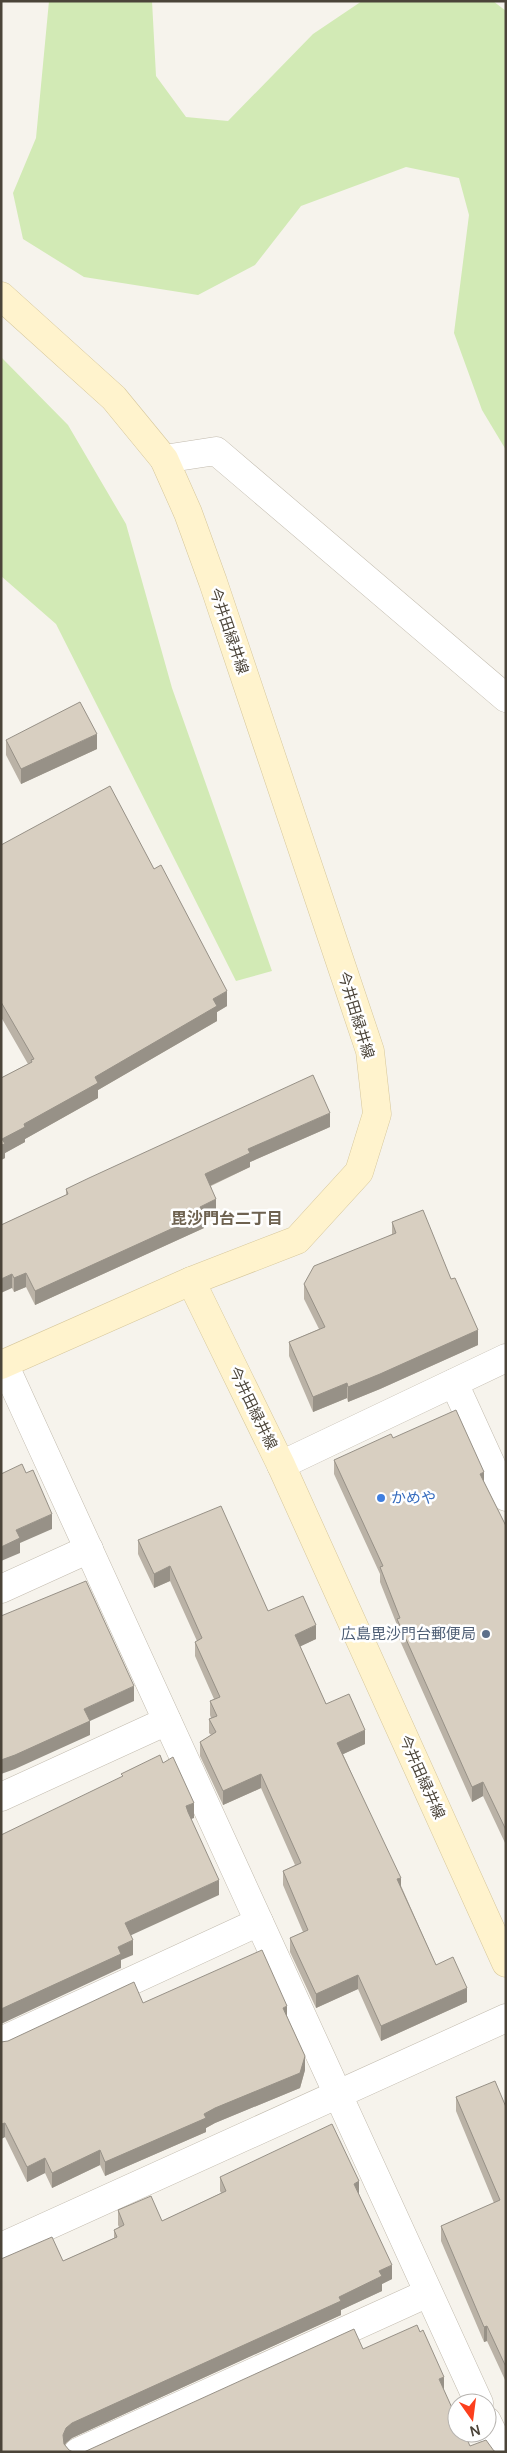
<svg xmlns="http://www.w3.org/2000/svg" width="507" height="2453" font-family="Manrope,'Noto Sans JP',sans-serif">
<rect width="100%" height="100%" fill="#f6f3ec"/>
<g fill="#d2eab5">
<polygon points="49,1 152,1 156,76 186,117 228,121 313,34 362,1 493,1 506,11 506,450 482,410 454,333 469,215 459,178 406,167 301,206 255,265 198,295 84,277 23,239 13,193 36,138"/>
<polygon points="1,357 68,425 126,524 172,688 272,971 236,981 56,624 1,576"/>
</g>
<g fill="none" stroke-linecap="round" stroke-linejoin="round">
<defs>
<g id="street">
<polyline points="164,459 216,451 506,698"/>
<polyline points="4,1364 479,2403"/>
<polyline points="454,1383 506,1497"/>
<polyline points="281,1465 506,1358"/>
<polyline points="1,1589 89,1549"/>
<polyline points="1,1797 167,1721"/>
<polyline points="1,2041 259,1922"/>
<polyline points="1,2247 506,2018"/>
<polyline points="487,2421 502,2452"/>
<polyline points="78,2452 428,2293"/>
</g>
<g id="secondary">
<polyline points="1,296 114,398 164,459 188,513 213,582 370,1051 377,1114 359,1172 297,1240 191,1281 1,1365"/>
<polyline points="191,1281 281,1465 506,1963"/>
</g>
</defs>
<use href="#street" stroke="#c2bbae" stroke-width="29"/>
<use href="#secondary" stroke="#d6c79b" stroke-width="29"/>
<use href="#street" stroke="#fff" stroke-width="28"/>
<use href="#secondary" stroke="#fff3cd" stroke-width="28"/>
</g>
<g fill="#bab2a6">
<polygon points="6,740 97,749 21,784 6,755"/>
<polygon points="1,845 227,1006 217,1012 217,1021 98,1090 98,1098 25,1139 25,1142 5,1153 5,1158 1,1160 1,1078 28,1064 1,1017"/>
<polygon points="330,1127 250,1162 250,1167 211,1186 216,1213 204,1219 204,1228 35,1305 26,1287 14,1292 12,1288 1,1225 66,1195 66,1189"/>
<polygon points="392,1222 478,1345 380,1389 348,1402 347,1398 313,1412 289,1356 289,1342 319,1329 304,1299 304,1284 392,1234"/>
<polygon points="393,1438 484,1482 506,1526 506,1845 483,1796 472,1802 397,1634 397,1625 380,1582 380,1574 334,1474 334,1460"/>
<polygon points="138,1540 268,1611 316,1639 300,1646 326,1704 365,1744 343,1754 436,1965 467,2002 381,2041 358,1989 316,2008 290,1952 290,1938 303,1932 283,1885 283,1871 295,1865 261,1788 223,1805 200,1756 200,1742 211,1735 209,1733 209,1719 211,1718 210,1715 210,1701 214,1699 195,1656 195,1642 197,1641 170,1581 154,1588 138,1554"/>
<polygon points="143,2003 287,2016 305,2070 300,2088 215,2123 206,2128 206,2132 105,2176 100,2165 52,2188 45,2173 27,2182 5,2137 1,2139 8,2041"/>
<polygon points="456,2097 506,2107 506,2382 487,2341 484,2342 441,2241 441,2226 494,2203 456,2111"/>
<polygon points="220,2177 359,2194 392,2279 382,2284 382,2291 341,2310 341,2315 72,2438 66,2443 65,2445 69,2450 1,2452 63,2261 114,2238 114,2230 119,2227 118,2225 118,2210 162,2221 221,2193 220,2191"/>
</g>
<g fill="#979187">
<polygon points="97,734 97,749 21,784 21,769"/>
<polygon points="227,991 227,1006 217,1012 217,1021 98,1090 98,1098 25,1139 25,1142 5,1153 5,1158 1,1160 1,1145 2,1139 95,1077 213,999"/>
<polygon points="330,1113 330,1127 250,1162 250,1167 205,1188 205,1174 248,1149"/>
<polygon points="216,1199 216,1213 204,1219 204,1228 35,1305 35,1291"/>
<polygon points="26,1273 26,1287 14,1292 14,1278"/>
<polygon points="12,1274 12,1288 1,1293 1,1279"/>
<polygon points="478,1330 478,1345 380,1389 348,1402 348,1387"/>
<polygon points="347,1383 347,1398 313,1412 313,1397"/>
<polygon points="484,1472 484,1487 480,1474"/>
<polygon points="52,1514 52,1529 20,1543 20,1553 1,1561 1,1547 16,1530"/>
<polygon points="170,1566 170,1581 154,1588 154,1574"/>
<polygon points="316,1625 316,1639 295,1649 295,1635"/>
<polygon points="134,1686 134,1701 90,1721 90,1735 15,1769 1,1774 1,1760 84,1709"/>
<polygon points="365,1730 365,1744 337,1757 337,1743"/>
<polygon points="261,1774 261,1788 223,1805 223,1791"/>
<polygon points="483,1782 483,1796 472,1802 472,1787"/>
<polygon points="194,1803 194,1818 186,1821 186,1806"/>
<polygon points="401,1878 401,1892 397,1879"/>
<polygon points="219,1880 219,1895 125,1938 125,1923"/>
<polygon points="133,1940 133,1955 121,1960 121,1968 1,2024 1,2009 118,1947"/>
<polygon points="358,1975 358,1989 316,2008 316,1994"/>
<polygon points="467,1988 467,2002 381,2041 381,2026"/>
<polygon points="287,2006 287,2021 283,2008"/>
<polygon points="305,2056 305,2070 300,2088 215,2123 206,2128 206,2132 105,2176 105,2162 204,2114"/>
<polygon points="5,2123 5,2137 1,2139 1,2124"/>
<polygon points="100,2150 100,2165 52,2188 52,2173"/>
<polygon points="45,2158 45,2173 27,2182 27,2167"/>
<polygon points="359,2181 359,2196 354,2184"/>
<polygon points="392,2265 392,2279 382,2284 382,2291 341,2310 341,2315 72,2438 66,2443 63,2450 63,2435 66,2428 72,2423 339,2297 379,2271"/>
<polygon points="487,2326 487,2341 484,2342 484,2327"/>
<polygon points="444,2377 444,2391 439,2379"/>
</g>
<g fill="#d8cfc1" stroke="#979187">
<polygon points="80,702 97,734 21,769 6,740"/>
<polygon points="110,786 154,869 161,865 227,991 213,999 217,1006 95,1077 98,1083 24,1124 25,1127 2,1139 5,1144 1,1145 1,1078 32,1062 31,1060 34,1059 1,1002 1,845"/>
<polygon points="313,1075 330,1113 248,1149 250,1153 205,1174 216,1199 200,1207 204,1214 35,1291 26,1273 14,1278 12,1274 1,1279 1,1225 68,1194 66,1189 89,1178"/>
<polygon points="423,1210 451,1279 455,1278 478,1330 380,1374 348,1387 347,1383 313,1397 289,1342 325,1327 304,1284 314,1266 396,1233 392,1222"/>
<polygon points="456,1410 484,1472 480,1474 506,1526 506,1830 483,1782 472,1787 397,1619 400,1618 380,1567 383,1566 334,1460 391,1434 393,1438"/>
<polygon points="22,1464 26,1473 33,1470 52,1514 16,1530 20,1538 1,1547 1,1474"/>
<polygon points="221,1506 268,1611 303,1596 316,1625 295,1635 326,1704 349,1694 365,1730 337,1743 401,1878 397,1879 436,1965 453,1957 467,1988 381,2026 358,1975 316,1994 290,1938 308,1930 283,1871 301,1863 261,1774 223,1791 200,1742 216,1732 209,1719 217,1716 210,1701 220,1697 195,1642 202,1638 170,1566 154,1574 138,1540"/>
<polygon points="86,1581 134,1686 84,1709 90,1721 15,1755 1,1760 1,1616"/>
<polygon points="160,1755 163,1763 173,1757 194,1803 186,1806 188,1812 219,1880 125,1923 133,1940 118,1947 121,1954 1,2009 1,1835 123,1776 121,1774"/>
<polygon points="262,1950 287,2006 283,2008 305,2056 300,2073 215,2108 204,2114 206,2118 105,2162 100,2150 52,2173 45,2158 27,2167 5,2123 1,2124 1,2042 8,2041 134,1982 143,2003"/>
<polygon points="495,2081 506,2107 506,2367 487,2326 484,2327 441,2226 500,2200 456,2097"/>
<polygon points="332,2124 359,2181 354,2184 392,2265 379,2271 382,2276 339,2297 341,2301 72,2423 66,2428 63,2435 64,2444 69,2450 73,2452 1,2452 1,2259 52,2237 63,2261 117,2237 114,2230 124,2225 118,2210 151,2196 162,2221 226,2191 220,2177"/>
<polygon points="417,2325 420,2332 423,2330 444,2377 439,2379 457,2419 457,2433 464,2433 470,2446 486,2440 494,2451 497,2452 84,2452 354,2329 363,2349"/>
</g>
<circle fill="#3f7fe0" stroke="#fff" stroke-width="2" cx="381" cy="1498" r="5"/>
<circle fill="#5c6f8a" stroke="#fff" stroke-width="2" cx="486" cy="1634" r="5"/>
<g text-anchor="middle" stroke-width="5" stroke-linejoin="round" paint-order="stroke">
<g font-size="15" fill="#4b4439" stroke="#fff">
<text transform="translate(229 631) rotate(71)" y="5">今井田緑井線</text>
<text transform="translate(356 1015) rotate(73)" y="5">今井田緑井線</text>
<text transform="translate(253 1408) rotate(64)" y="5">今井田緑井線</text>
<text transform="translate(422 1777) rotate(66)" y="5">今井田緑井線</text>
</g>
<g font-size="15" fill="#366cbe" stroke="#fff" text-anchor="start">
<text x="391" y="1503">かめや</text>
</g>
<g font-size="15" fill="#4e5e75" stroke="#fff" text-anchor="end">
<text x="476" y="1639">広島毘沙門台郵便局</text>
</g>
<g font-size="16" font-weight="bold" fill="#6e6250" stroke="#fff">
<text x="227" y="1224">毘沙門台二丁目</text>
</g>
</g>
<rect width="507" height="2453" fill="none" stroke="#4b4439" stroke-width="5"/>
<g transform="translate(472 2418) rotate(166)"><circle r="24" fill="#ffffff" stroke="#b7b4b0"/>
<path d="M0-4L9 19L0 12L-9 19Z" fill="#fc3f1d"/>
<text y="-8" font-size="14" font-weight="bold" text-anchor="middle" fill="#4b4439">N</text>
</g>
</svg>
